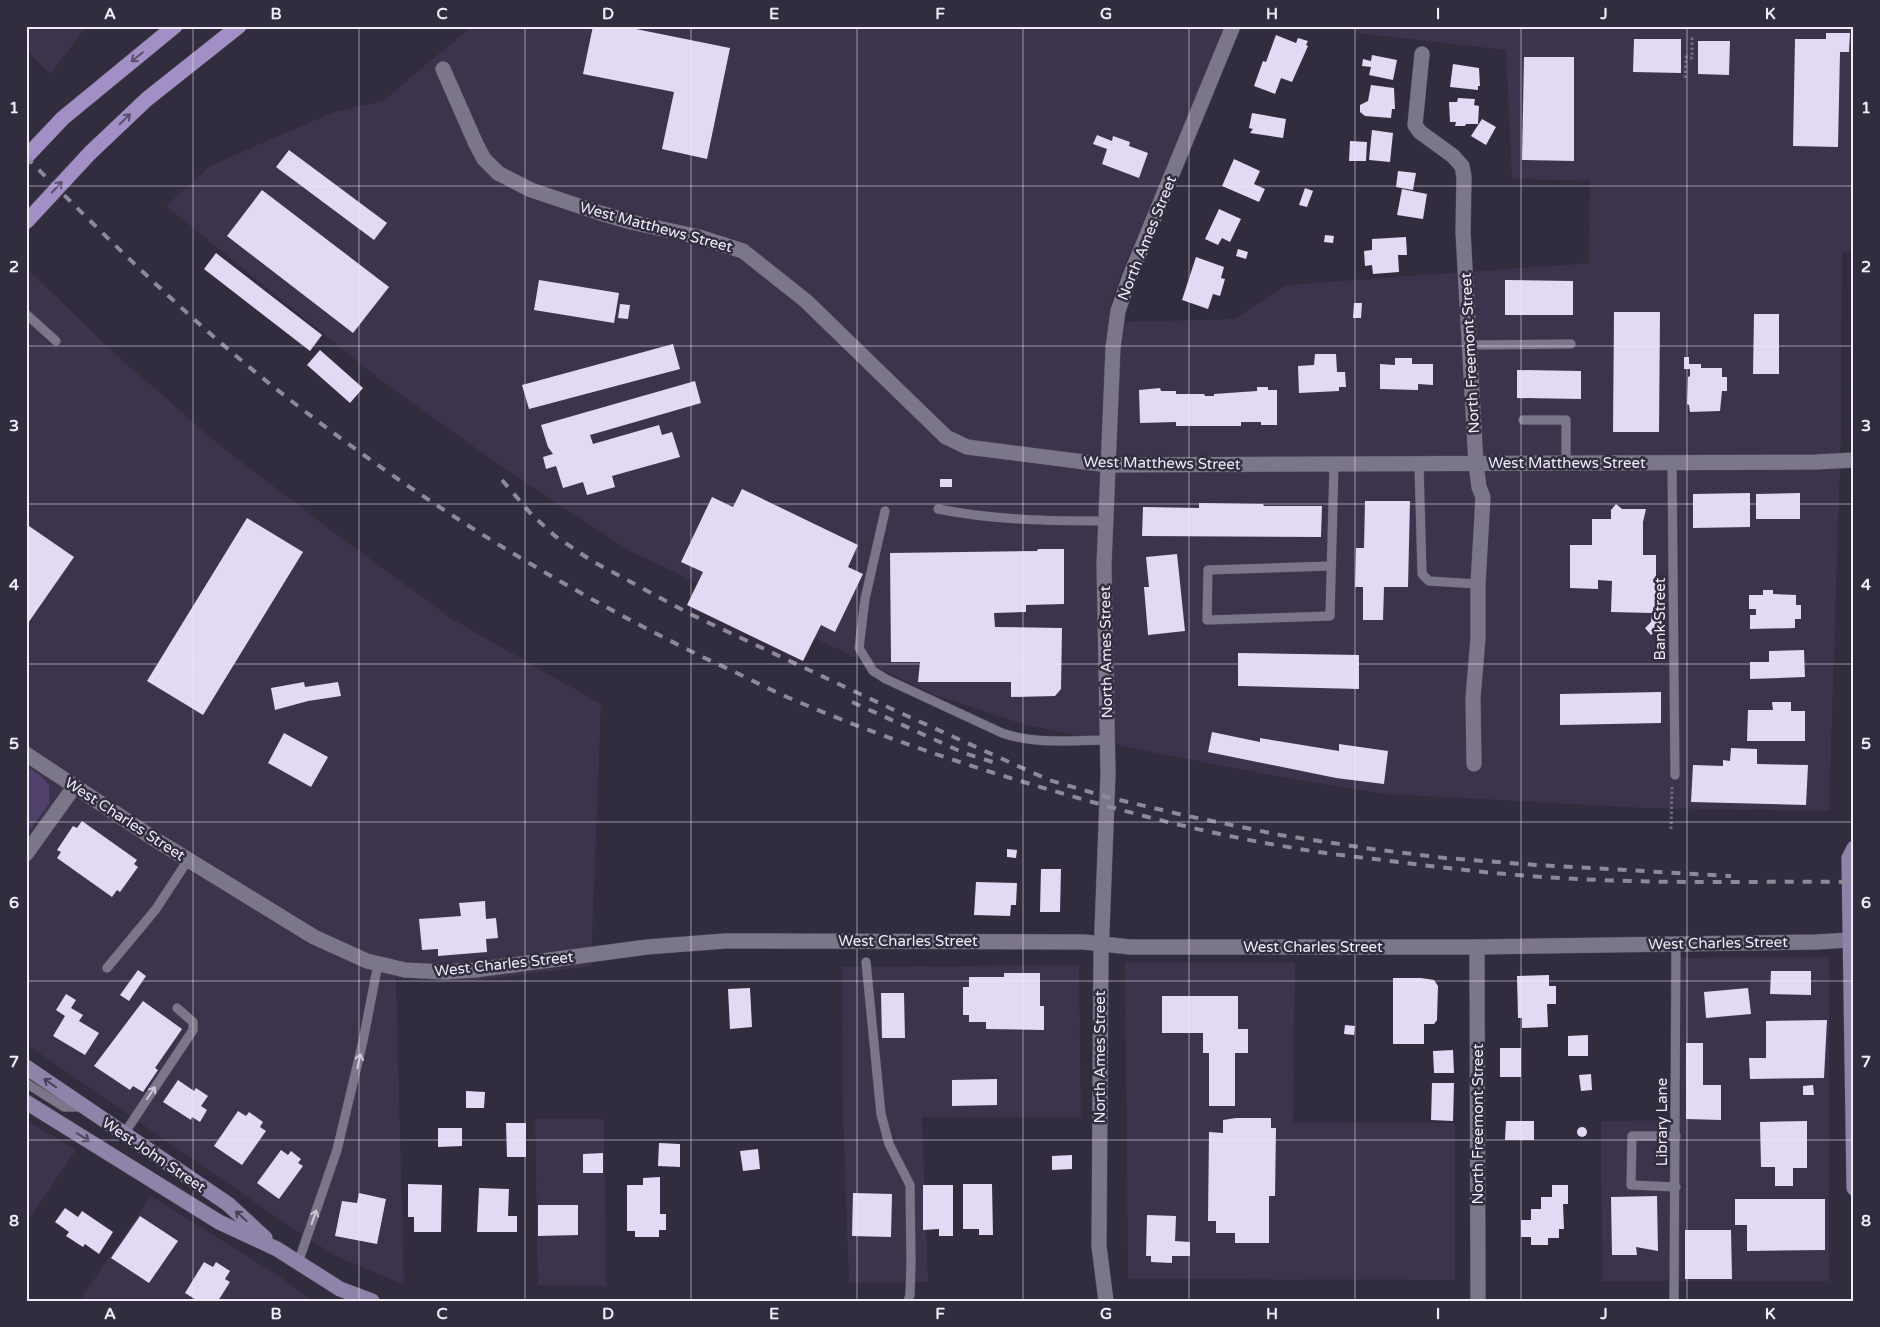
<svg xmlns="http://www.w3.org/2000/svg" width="1880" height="1327" font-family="'Varela Round',sans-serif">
<rect width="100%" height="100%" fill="#312c3e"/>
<g fill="#3b344c">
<polygon points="26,26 87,26 50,74 26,49"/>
<polygon points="472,26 1227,26 1123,269 1111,304 1109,322 1235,319 1286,285 1589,263 1590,181 1512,179 1506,50 1356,33 1355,26 1854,26 1853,250 1842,252 1841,435 1829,811 1645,808 1385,794 1292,779 1156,753 1019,723 935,695 630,551 499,465 378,378 166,206 210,166 334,112 383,101"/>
<polygon points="26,268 121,359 217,443 324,525 452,619 601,704 591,966 463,982 396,978 404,1285 336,1256 292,1228 26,1044"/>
<polygon points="1829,957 1829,1281 1602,1281 1601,1121 1670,1120 1681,1115 1681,958"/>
<polygon points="1125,962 1295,963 1293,1122 1455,1123 1455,1280 1128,1279"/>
<polygon points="1079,965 1081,1117 922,1117 928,1282 849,1283 843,1117 842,967"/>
<polygon points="535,1119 604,1119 606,1286 538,1285"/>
<polygon points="26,1120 76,1150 26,1224"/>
<polygon points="151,1196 276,1274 312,1301 79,1301"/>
</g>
<polygon fill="#50416c" points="26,766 41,776 49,785 49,804 26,835"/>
<g fill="#e2daf5">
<polygon points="593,26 621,26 730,48 707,159 662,149 674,92 583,74"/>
<polygon points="1826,33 1850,33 1849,52 1840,52 1838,147 1793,146 1795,39 1826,39"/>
<polygon points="1276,35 1296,43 1298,38 1308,41 1306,45 1308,46 1292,82 1281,78 1275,94 1254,86 1263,61 1266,62"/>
<polygon points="1634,39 1681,39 1681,73 1633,72"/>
<polygon points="1698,41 1730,41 1729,75 1698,74"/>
<polygon points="1372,55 1397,60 1393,80 1369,75 1371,67 1362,66 1363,59 1371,61"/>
<polygon points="1524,57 1574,57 1574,161 1522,160"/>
<polygon points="1453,64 1479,68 1480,86 1478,86 1478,90 1450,87"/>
<polygon points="1371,85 1394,88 1395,109 1392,109 1391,118 1365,116 1360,112 1360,105 1368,101"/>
<polygon points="1458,98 1475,99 1474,105 1479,106 1478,124 1466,124 1465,126 1455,126 1456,122 1450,122 1449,102 1457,102"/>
<polygon points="1252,113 1286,119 1283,138 1250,133 1253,129 1249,128"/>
<polygon points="1482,119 1496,127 1486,145 1471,136"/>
<polygon points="1372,130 1393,133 1390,162 1369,160"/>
<polygon points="1097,135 1112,141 1113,136 1130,142 1129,146 1148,153 1139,178 1102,164 1107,149 1093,144"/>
<polygon points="1350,141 1367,142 1366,161 1349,161"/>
<polygon points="289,150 387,223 374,240 276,167"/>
<polygon points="1234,159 1260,171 1254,184 1265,189 1259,202 1222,186"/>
<polygon points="1398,171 1416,173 1413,190 1396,187"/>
<polygon points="1305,188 1313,191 1307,207 1299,205"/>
<polygon points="1402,189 1427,194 1423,219 1397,215"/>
<polygon points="262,190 389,287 353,333 227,236"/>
<polygon points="1219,209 1241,219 1230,242 1222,238 1218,245 1205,239"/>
<polygon points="1325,235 1334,236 1333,243 1324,242"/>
<polygon points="1406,237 1407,255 1398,255 1399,272 1373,274 1372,265 1365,266 1364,251 1372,250 1372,239"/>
<polygon points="1238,249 1248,252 1246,259 1236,256"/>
<polygon points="216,253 322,335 310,351 204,269"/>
<polygon points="1196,257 1224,267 1221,278 1225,279 1220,296 1213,294 1208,309 1182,300"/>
<polygon points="539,280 619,293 614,323 534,310"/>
<polygon points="1505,280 1573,281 1573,315 1505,315"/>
<polygon points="1354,303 1362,303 1361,318 1353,318"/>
<polygon points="620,304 630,305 628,319 618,318"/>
<polygon points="1614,312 1660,312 1659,432 1613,432"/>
<polygon points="1754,314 1779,314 1779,374 1753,374"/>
<polygon points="673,344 680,369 529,409 522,385"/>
<polygon points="320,350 363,388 350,403 307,365"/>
<polygon points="1315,354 1336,354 1337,372 1345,372 1346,387 1339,387 1339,391 1299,393 1298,366 1314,365"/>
<polygon points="1684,357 1689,357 1689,364 1701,364 1701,368 1722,368 1722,377 1727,377 1727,391 1722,391 1720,411 1690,412 1689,405 1687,404 1688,377 1690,376 1690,369 1684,369"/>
<polygon points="1395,358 1412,358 1412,364 1433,364 1433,385 1418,384 1418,390 1380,389 1380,364 1395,365"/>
<polygon points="1517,370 1581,371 1581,399 1517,398"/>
<polygon points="695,381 701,403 590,435 593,444 659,425 662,435 672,432 680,457 612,476 615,487 587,495 583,482 563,488 556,466 546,469 543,457 553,454 548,447 541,425"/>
<polygon points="1257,387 1268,387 1268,390 1277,390 1277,425 1261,425 1261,422 1241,422 1241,426 1176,426 1176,422 1140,423 1139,390 1160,388 1161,391 1176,391 1176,394 1204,394 1205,396 1214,396 1214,394 1257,391"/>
<rect x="940" y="479" width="12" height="8"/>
<polygon points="742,489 858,545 848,567 863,574 835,632 821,625 803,661 687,605 703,572 681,562 712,497 733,507"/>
<polygon points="1750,493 1750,527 1693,528 1693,494"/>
<polygon points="1800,493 1800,519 1756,519 1756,494"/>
<polygon points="1365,501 1410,501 1408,587 1384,587 1383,620 1363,620 1363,587 1355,587 1356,548 1364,548"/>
<polygon points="1199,503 1263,504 1264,506 1322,506 1321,537 1142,536 1143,507 1199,508"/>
<polygon points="1616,504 1622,509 1646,509 1643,522 1643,555 1656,555 1656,579 1665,579 1665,610 1661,625 1651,635 1645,628 1651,622 1652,613 1611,612 1612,581 1598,580 1598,589 1570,588 1570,545 1592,545 1592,519 1611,519 1611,510"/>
<polygon points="247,518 303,552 203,715 147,681"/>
<polygon points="26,524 74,557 26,626"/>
<polygon points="1038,549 1064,549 1064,604 1026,605 1026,612 994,613 995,627 1062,628 1061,689 1055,696 1011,697 1011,682 918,682 920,662 891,662 890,553 1037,551"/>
<polygon points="1177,554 1185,631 1148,635 1144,587 1149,587 1146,557"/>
<polygon points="1763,590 1773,590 1773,594 1796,595 1796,605 1801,605 1801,619 1795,619 1795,628 1750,629 1750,615 1756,615 1756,609 1749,609 1749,595 1763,595"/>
<polygon points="1804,650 1805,677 1750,679 1750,662 1769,662 1769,651"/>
<polygon points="1238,653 1359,655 1359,689 1238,686"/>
<polygon points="304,682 305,687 338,682 341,696 308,701 275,710 271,688"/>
<polygon points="1661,692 1661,723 1560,725 1560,694"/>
<polygon points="1772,702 1791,702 1791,711 1805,711 1805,741 1747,741 1748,710 1773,710"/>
<polygon points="1212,732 1260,742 1260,738 1339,751 1339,744 1388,751 1384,784 1336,778 1208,752"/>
<polygon points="284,733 328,757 311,787 268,763"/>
<polygon points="1731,748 1757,749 1757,764 1808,765 1806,805 1691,802 1693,765 1723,766 1723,760 1730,761"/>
<polygon points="82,821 137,860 134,864 138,867 120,892 117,890 112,897 57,858 61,852 57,850 73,826 77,828"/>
<polygon points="1007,849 1017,850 1016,858 1007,857"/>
<polygon points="1041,869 1061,869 1060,912 1040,912"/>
<polygon points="976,882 1017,883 1016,905 1011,905 1010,916 974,915"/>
<polygon points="485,901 486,919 496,918 498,938 486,939 487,952 438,956 438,949 422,950 419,919 461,916 459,903"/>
<polygon points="138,970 146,976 129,1001 120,995"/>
<polygon points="1771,971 1811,971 1811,995 1770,994"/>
<polygon points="1004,973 1040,973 1040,1006 1044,1006 1044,1030 986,1029 986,1022 969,1022 969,1015 963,1015 963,987 969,987 969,977 1004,977"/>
<polygon points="1549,975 1549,986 1556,986 1556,1004 1547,1004 1548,1027 1522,1028 1522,1018 1518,1018 1517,976"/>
<polygon points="1393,978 1421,978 1434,980 1438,986 1437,1020 1434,1024 1424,1024 1424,1044 1393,1044"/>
<polygon points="750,988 752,1027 730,1029 728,989"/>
<polygon points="1748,988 1751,1014 1706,1018 1704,992"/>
<polygon points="881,993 904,993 905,1038 882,1038"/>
<polygon points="66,994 76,1000 71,1008 83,1015 79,1021 99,1033 85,1055 53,1036 65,1016 56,1010"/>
<polygon points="1162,996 1238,996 1238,1029 1248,1029 1248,1053 1235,1053 1235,1106 1209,1106 1209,1053 1203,1053 1203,1033 1162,1033"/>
<polygon points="143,1001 182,1029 155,1068 158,1070 143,1092 133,1086 130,1090 94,1066"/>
<polygon points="1827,1020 1824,1078 1750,1079 1749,1058 1766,1058 1766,1021"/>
<polygon points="1345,1025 1355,1026 1354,1035 1344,1034"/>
<polygon points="1588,1035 1588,1056 1568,1056 1568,1036"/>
<polygon points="1686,1043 1703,1043 1703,1085 1721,1085 1721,1120 1686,1119"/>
<rect x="1500" y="1048" width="21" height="29"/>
<polygon points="1453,1050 1454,1073 1434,1073 1433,1051"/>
<polygon points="1591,1074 1592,1090 1581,1091 1579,1075"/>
<polygon points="997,1079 997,1105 952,1106 952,1080"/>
<polygon points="178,1080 194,1091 196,1088 208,1096 201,1106 207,1110 200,1122 192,1117 191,1120 163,1102"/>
<polygon points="1432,1083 1454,1083 1453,1121 1431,1120"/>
<polygon points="1813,1085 1814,1095 1803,1095 1803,1086"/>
<polygon points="466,1091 485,1092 484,1108 466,1108"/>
<polygon points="238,1111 246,1116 249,1112 263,1122 260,1127 266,1131 242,1165 214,1146"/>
<polygon points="1236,1118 1271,1118 1271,1128 1276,1128 1275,1196 1269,1196 1269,1243 1235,1243 1235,1233 1216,1233 1216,1221 1208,1221 1209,1132 1223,1133 1223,1120"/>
<polygon points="1506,1121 1534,1121 1534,1140 1505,1140"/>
<polygon points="1807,1121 1807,1168 1793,1168 1793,1186 1775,1186 1775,1167 1761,1167 1760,1122"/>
<polygon points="506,1123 526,1123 526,1157 507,1157"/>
<circle cx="1582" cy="1132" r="5"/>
<polygon points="438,1128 462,1128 462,1146 438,1147"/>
<polygon points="659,1143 680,1144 680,1167 658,1166"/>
<polygon points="758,1149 760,1169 743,1171 740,1151"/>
<polygon points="281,1150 288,1155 291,1151 301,1159 298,1163 303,1166 279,1199 257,1183"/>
<polygon points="603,1153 603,1173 583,1173 583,1154"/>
<polygon points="1072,1155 1072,1169 1052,1170 1052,1156"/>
<polygon points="660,1177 660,1214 666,1214 666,1230 659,1230 659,1237 635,1237 635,1231 627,1231 627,1185 643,1185 643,1178"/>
<polygon points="408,1184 442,1185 441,1232 414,1232 414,1217 408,1217"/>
<polygon points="963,1184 992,1184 993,1235 979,1235 979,1229 963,1229"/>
<polygon points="923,1185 953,1185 953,1236 939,1236 939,1229 923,1230"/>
<polygon points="1552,1185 1568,1185 1568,1204 1563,1204 1564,1229 1559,1229 1559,1238 1548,1238 1548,1245 1531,1245 1531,1237 1521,1237 1521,1220 1531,1220 1531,1209 1541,1209 1541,1197 1552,1197"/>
<polygon points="479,1188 509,1189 508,1216 517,1216 517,1232 477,1232"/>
<polygon points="359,1193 386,1199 377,1244 335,1236 342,1201 357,1203"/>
<polygon points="853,1193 892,1194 891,1237 852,1236"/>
<polygon points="1657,1196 1658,1251 1636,1247 1637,1255 1612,1255 1611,1197"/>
<polygon points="1735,1199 1825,1199 1825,1250 1747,1251 1747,1225 1735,1225"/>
<polygon points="538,1205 578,1205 578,1235 538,1236"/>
<polygon points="65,1208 78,1217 82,1211 113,1232 99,1254 85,1244 83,1247 66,1236 69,1232 55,1222"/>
<polygon points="1147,1215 1176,1216 1175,1241 1190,1242 1190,1256 1172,1256 1172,1263 1151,1262 1151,1256 1146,1256"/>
<polygon points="140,1216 178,1241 149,1283 111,1258"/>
<polygon points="1685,1230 1731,1230 1732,1279 1685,1279"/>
<polygon points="204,1262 213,1267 216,1262 230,1271 225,1279 230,1282 218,1301 198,1301 185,1293"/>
</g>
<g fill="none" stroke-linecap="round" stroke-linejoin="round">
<defs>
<g id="lane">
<polyline points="26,314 56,341"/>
<polyline points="1469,345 1571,344"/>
<polyline points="1523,420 1566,420 1566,463"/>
<polyline points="1672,463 1675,775"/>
<polyline points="1419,464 1422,574 1429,581 1478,584"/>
<path d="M938 509C993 520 1050 521 1106 521"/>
<path d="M885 511 865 599 859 648 873 671 886 679 1002 733C1036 745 1072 740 1108 740"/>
<polyline points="1331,566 1208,570 1207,620 1330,616 1334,464"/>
<polyline points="866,962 881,1114 889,1144 910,1185 911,1262 910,1295 908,1301"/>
<polyline points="107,968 156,909 188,860"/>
<polyline points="26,1083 64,1107 82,1107"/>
<polyline points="124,1134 193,1030 193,1022 177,1008"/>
<polyline points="1676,1187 1631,1185 1632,1136 1676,1136"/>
<polyline points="298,1263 337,1150 363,1041 378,964"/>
<polyline points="1674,1301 1676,943"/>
</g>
<g id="street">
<polyline points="1422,54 1415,125 1420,132 1453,156 1462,166 1464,177 1463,232 1476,464 1479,487 1483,497 1478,584 1478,638 1473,698 1474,764"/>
<polyline points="443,69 476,144 484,159 498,173 531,190 600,213 631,222 699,237 743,251 806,301 946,437 967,447 1108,465 1816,462 1854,460"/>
<polyline points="26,754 156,840 314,937 367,961 405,970 445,972 475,970 647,947 725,941 1084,942 1130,947 1477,947 1816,942 1850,940"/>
<polyline points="26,854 74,787"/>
<polyline points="1477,947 1478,1301"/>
<polyline points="1106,1301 1099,1246 1101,956 1108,774 1104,565 1113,348 1118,311 1130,276 1233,26"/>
</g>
<g id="secondary">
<polyline points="1854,848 1849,858 1854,1188"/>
<polyline points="26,1067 228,1204 265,1238"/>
<polyline points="26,1102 219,1222 277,1249 340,1289 372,1301"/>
</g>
<g id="primary">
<polyline points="90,153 147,99 239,26"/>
<polyline points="26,157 63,118 175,26"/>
</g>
</defs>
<use href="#lane" stroke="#4d4857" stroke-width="10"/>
<use href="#street" stroke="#4d4857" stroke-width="16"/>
<use href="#secondary" stroke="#4d4857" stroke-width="16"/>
<use href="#primary" stroke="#4d4857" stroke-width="16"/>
<g stroke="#706c7c" stroke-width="3" stroke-dasharray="2.5 2.5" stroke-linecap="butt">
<polyline points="1685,78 1686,57 1692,58 1692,36"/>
<polyline points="1671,829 1672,787"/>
</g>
<use href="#lane" stroke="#7c768b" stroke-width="9"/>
<use href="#street" stroke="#7c768b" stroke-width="15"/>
<use href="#secondary" stroke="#8e83a8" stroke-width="15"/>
<use href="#primary" stroke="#a18fc5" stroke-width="15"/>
<g stroke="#8d8998" stroke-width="4" stroke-dasharray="9 9" stroke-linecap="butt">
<path d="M26 157C103 234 180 311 265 380 403 491 554 585 713 662 738 673 762 686 787 697 868 732 952 761 1037 786 1121 811 1207 834 1294 848 1321 853 1348 856 1375 859 1443 868 1510 876 1578 879 1670 884 1762 881 1854 882"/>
<polyline points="502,480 532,515 555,536 592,561 690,614 894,710 1049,780 1107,797 1183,815 1280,835 1372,849 1445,858 1536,865 1731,876"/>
<polyline points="852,702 964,753 999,764"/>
</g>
<defs>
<polyline id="primary-bridge" points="26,222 90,153"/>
</defs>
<use href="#primary-bridge" stroke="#4d4857" stroke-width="16" stroke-linecap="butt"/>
<use href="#primary-bridge" stroke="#a18fc5" stroke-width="15"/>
</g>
<defs><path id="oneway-shaft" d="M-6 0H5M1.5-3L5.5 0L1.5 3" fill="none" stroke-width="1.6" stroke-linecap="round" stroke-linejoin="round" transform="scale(1.25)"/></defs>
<g stroke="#584f6d">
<use href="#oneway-shaft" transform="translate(137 57) rotate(141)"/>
<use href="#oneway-shaft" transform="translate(125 119) rotate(-44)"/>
<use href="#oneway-shaft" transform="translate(57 187) rotate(-47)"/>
</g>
<g stroke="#cdc9d8">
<use href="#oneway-shaft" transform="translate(359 1061) rotate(-77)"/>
<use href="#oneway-shaft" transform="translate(151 1093) rotate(-56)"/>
<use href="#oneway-shaft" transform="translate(314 1217) rotate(-71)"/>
</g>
<g stroke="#484258">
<use href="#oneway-shaft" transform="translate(50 1083) rotate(-145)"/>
<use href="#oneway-shaft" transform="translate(83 1137) rotate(32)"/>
<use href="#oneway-shaft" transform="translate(241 1216) rotate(-138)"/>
</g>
<path fill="none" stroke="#f0edf9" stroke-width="1" stroke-opacity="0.55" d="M193 26V1301M359 26V1301M525 26V1301M691 26V1301M857 26V1301M1023 26V1301M1189 26V1301M1355 26V1301M1521 26V1301M1687 26V1301M26 186H1854M26 346H1854M26 504H1854M26 664H1854M26 822H1854M26 981H1854M26 1140H1854"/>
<g text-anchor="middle" stroke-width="5" stroke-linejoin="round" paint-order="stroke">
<g font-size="15" fill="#f0edf9" stroke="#312c3e">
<text transform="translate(656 227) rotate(15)" y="5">West Matthews Street</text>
<text transform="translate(1147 238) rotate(-68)" y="5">North Ames Street</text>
<text transform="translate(1470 353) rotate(-93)" y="5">North Freemont Street</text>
<text transform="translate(1162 463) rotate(1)" y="5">West Matthews Street</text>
<text x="1567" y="468">West Matthews Street</text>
<text transform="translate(1660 619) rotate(-90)" y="5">Bank Street</text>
<text transform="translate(1106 652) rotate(-91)" y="5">North Ames Street</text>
<text transform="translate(125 819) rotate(33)" y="5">West Charles Street</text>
<text x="908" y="946">West Charles Street</text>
<text transform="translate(1718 943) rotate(-1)" y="5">West Charles Street</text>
<text x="1313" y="952">West Charles Street</text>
<text transform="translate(504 964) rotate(-6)" y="5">West Charles Street</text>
<text transform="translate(1100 1057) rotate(-90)" y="5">North Ames Street</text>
<text transform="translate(1662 1122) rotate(-90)" y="5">Library Lane</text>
<text transform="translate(1478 1124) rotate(-90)" y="5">North Freemont Street</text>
<text transform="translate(154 1155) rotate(34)" y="5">West John Street</text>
</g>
</g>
<rect width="1880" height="1327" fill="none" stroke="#312c3e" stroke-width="55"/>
<rect x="28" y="28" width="1824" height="1272" fill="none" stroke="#f0edf9" stroke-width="2"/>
<g font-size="16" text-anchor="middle" font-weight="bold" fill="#f0edf9">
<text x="110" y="19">A</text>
<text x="276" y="19">B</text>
<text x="442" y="19">C</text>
<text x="608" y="19">D</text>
<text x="774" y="19">E</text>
<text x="940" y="19">F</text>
<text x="1106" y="19">G</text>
<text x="1272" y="19">H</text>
<text x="1438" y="19">I</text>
<text x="1604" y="19">J</text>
<text x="1770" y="19">K</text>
<text x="14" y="113">1</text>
<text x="1866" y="113">1</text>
<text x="14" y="272">2</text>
<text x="1866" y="272">2</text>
<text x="14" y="431">3</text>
<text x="1866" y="431">3</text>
<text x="14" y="590">4</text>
<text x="1866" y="590">4</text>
<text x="14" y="749">5</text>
<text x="1866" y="749">5</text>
<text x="14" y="908">6</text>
<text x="1866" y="908">6</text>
<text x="14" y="1067">7</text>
<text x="1866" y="1067">7</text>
<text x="14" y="1226">8</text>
<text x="1866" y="1226">8</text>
<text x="110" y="1319">A</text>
<text x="276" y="1319">B</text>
<text x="442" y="1319">C</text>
<text x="608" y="1319">D</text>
<text x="774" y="1319">E</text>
<text x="940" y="1319">F</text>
<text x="1106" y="1319">G</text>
<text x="1272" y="1319">H</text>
<text x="1438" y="1319">I</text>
<text x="1604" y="1319">J</text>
<text x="1770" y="1319">K</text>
</g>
</svg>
